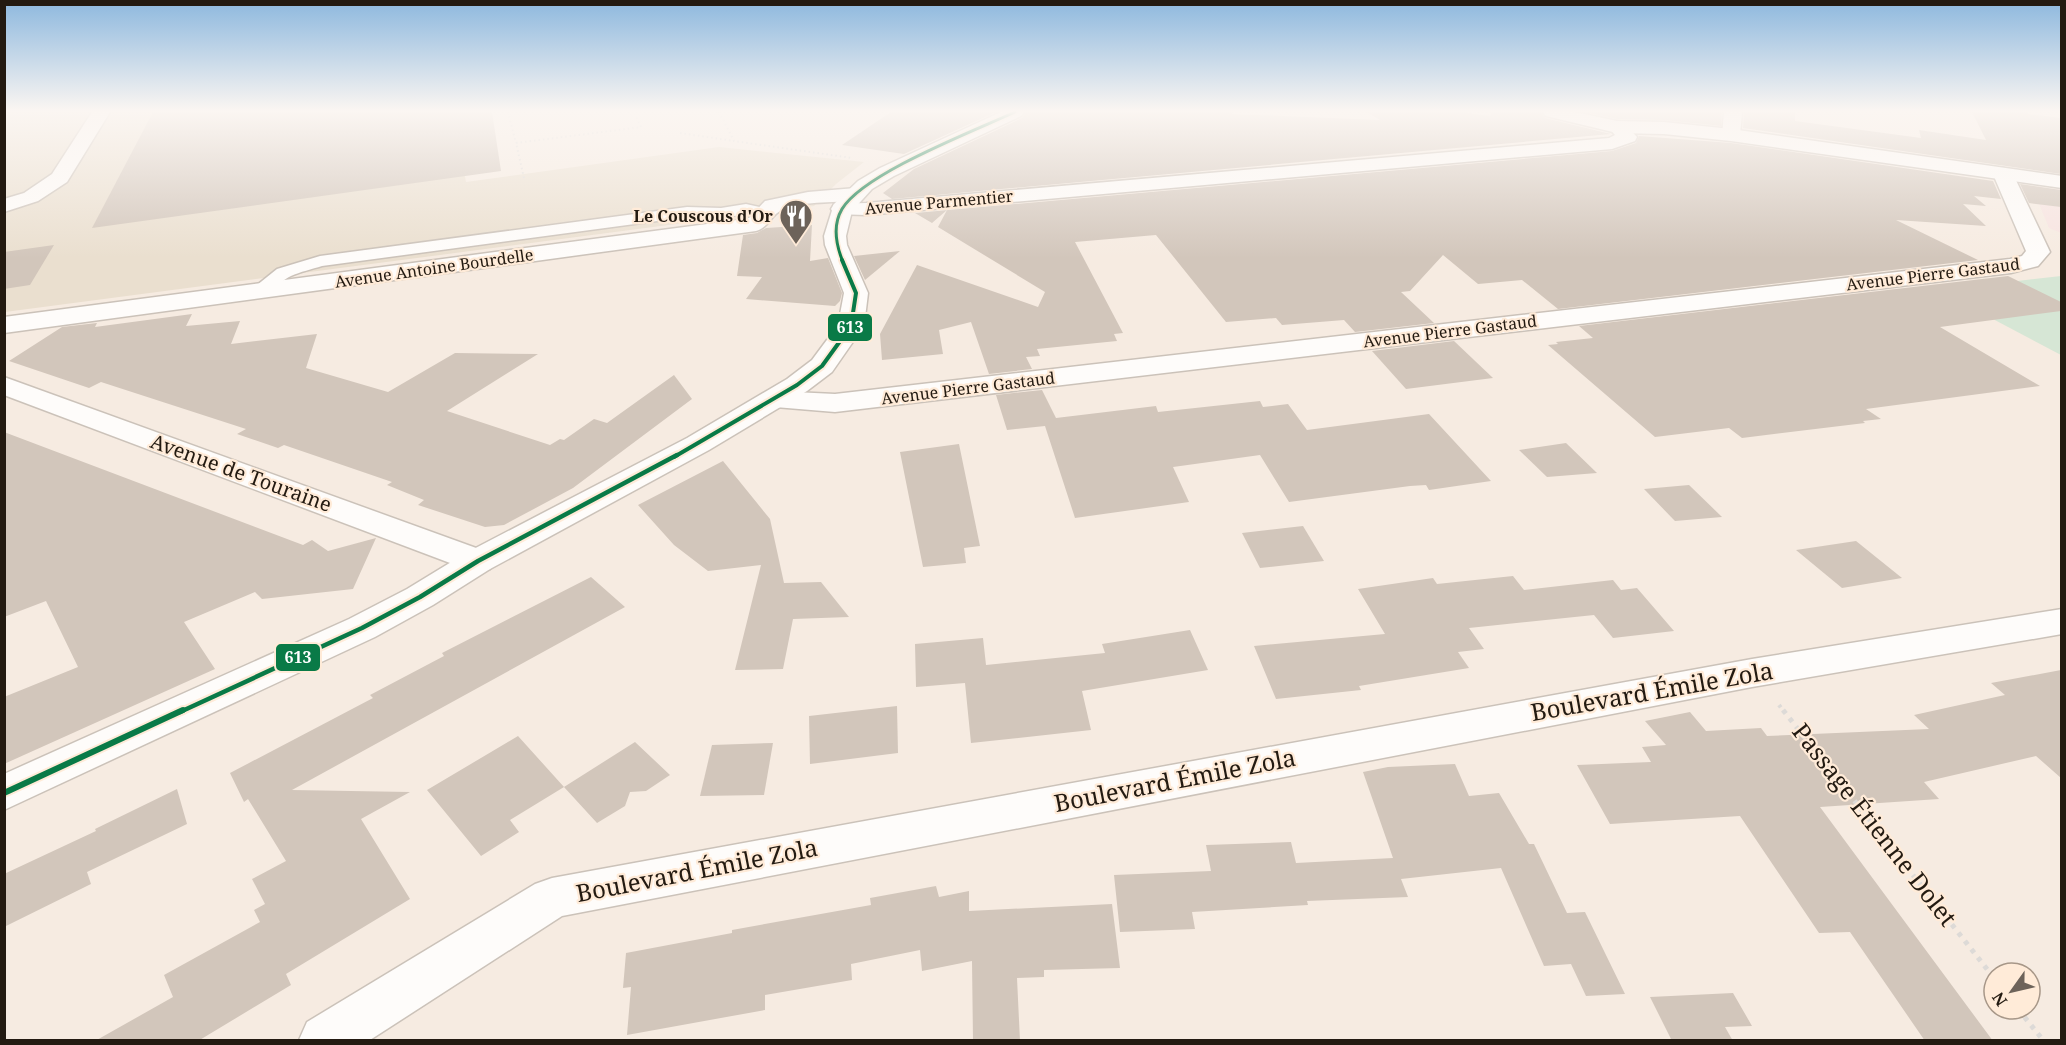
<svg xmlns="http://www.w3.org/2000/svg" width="2066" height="1045" font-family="'Noto Serif',serif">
<rect width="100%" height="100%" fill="#f6ebe1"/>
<polygon fill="#eadfcf" points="4,112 453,112 466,182 719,147 864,162 836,184 814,206 5,312"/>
<polygon fill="#f7e3e0" points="2055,187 2061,188 2061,233 2049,228 2035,194 2060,197"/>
<g fill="#d6e6d5">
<polygon points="2061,276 2061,308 2009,282"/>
<polygon points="2005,283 2061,311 2061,355 1940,291"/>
</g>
<g fill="#d2c6bb">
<polygon points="153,112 492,112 501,171 92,228"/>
<polygon points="891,112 996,112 904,154 842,145"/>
<polygon points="1026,112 1232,112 1232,114 1380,120 1367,112 1461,112 1490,116 1491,112 1541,112 1545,118 1611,134 892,199 883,193 914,169 1022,118"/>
<polygon points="1585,112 1722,112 1721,126 1664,120 1617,119"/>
<polygon points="1744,112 1795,112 1795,121 1921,138 1919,130 1986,140 1972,112 2028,112 2028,114 2061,118 2061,174 1743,128"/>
<polygon points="1639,136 1731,143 1993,181 2001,199 1974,196 1986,206 1963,204 1986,226 1896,220 1978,260 1558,309 1522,280 1478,284 1443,255 1410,291 1401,292 1434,323 1355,332 1344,320 1282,325 1276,318 1226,322 1156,235 1075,242 1123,333 1114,334 1117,341 1037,349 1040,356 1026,357 1032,369 989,374 971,322 939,330 943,354 882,360 880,334 917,265 1038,307 1045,292 938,227 947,210 932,223 915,213 1612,151 1636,143"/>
<polygon points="2020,184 2061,190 2061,207 2029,203"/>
<polygon points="812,225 810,261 828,258 842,293 840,301 835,306 746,299 762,277 737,276 743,235 757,233 766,228"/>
<polygon points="54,245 30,285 4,289 4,252"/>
<polygon points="900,251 865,280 854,256"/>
<polygon points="2008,276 2061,302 2061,311 1940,327 2040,386 1866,409 1881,419 1863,421 1865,423 1742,438 1729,428 1655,437 1548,345 1558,344 1556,342 1593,338 1579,326"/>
<polygon points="192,314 186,326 240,321 231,344 317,334 306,368 388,392 455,353 538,354 447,411 550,445 560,439 564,440 594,419 607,423 674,375 692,399 573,488 504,525 485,527 418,505 424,500 387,485 392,482 284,445 278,448 237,434 246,429 101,382 89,388 9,361 62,327 97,323 95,327"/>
<polygon points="1454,341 1493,378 1406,389 1372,351"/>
<polygon points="1042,390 1056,418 1156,406 1158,412 1260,401 1263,407 1288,404 1307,430 1429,414 1491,481 1429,490 1426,485 1410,486 1289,502 1260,455 1173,467 1189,502 1075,518 1045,426 1007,430 996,395"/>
<polygon points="4,432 303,545 312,540 328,551 376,538 353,589 262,599 255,592 184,622 215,669 4,764 4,697 78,667 46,601 4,617"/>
<polygon points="1566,443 1597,473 1547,477 1519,450"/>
<polygon points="959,444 980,546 964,548 966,563 923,567 900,452"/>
<polygon points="723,461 770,519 784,583 821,582 849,617 793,619 783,669 735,670 761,565 708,571 674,545 638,505"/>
<polygon points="1689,485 1722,517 1675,521 1644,489"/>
<polygon points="1303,526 1324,561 1260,568 1242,533"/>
<polygon points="1856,541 1902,578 1842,588 1796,550"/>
<polygon points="1513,576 1524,590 1613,580 1621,590 1637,588 1674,631 1613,638 1594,615 1469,628 1484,649 1458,652 1469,668 1359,686 1361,690 1276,699 1254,646 1385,634 1358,589 1433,578 1437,584"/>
<polygon points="591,577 625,607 292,790 410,792 361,819 410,899 286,974 291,985 198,1041 95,1041 173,997 164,975 260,922 254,910 265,904 252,879 286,861 248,799 244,802 230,773 373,698 370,695 444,656 442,653"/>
<polygon points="1190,630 1208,670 1082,691 1091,730 971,743 965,683 916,687 915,644 983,638 986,665 1105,653 1102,644"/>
<polygon points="2061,670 2061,778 2036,756 1924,782 1939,799 1820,807 1993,1041 1925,1041 1850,932 1819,933 1740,816 1610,824 1577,765 1651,762 1642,747 1666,745 1645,721 1690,712 1706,731 1761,728 1767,736 1929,729 1914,715 2005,695 1991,683"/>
<polygon points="897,706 898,753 810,764 809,716"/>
<polygon points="518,736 564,787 510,820 519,832 481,856 427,790"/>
<polygon points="635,742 670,775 646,791 630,792 625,806 597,823 564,787"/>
<polygon points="773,743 764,795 700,796 712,745"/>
<polygon points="1455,764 1469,796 1499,793 1529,844 1534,844 1567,913 1585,912 1625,994 1586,996 1571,964 1544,966 1501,868 1401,879 1408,897 1307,901 1308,905 1192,912 1195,929 1120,932 1114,875 1211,871 1206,845 1291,842 1296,863 1393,858 1363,772 1388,767"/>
<polygon points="177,789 187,824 87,872 91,884 4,927 4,874 96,831 95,829"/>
<polygon points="936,886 939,897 969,891 969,911 1112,904 1120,968 1044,970 1044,977 1017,978 1020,1041 973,1041 972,961 922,971 920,950 851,964 852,980 765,995 765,1010 627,1035 631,987 623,988 626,953 732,933 732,930 871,905 870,898"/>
<polygon points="1733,993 1752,1026 1725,1027 1733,1041 1672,1041 1650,997"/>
</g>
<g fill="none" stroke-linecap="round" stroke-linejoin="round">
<defs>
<path id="lane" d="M746 204 764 208 770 217 762 222 756 220 753 215 731 216 738 228 730 233 724 231 716 218 687 217 322 266C312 269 300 272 291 276 276 283 267 301 250 297L247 293 277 269 320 256 687 207 721 208Z"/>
<g id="street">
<polygon points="1724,112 1742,112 1740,135 1738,139 1724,139 1722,135"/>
<polygon points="1617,121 1624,123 1637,137 1635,141 1612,149 866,215 834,214 831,209 834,204 866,203 1609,138 1615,135 1608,127 1610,123"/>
<polygon points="2003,168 2010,170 2013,174 2050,252 2038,266 2011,273 835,412 763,406 759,400 763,394 773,391 835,394 2010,259 2022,256 2026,251 1993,174 1996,170"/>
<path d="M856 188 863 190 866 194 863 198C837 205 807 199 782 210 771 215 768 228 756 231L4 333V317L730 221 749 218 765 201 808 192Z"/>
<polygon points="4,377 490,553 495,561 490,569 478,572 466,569 4,395"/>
<polygon points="2062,609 2062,634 1752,687 562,916 370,1040 299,1040 307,1022 535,884 552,878 1752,659"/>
</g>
<g id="secondary">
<polygon points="92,112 110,112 67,182 38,201 4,212 4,199 24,193 52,174"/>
<polygon points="1001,112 1024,112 1021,116 894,176 872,189 852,211 846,236 847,245 868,293 864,326 832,372 807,391 709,450 490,569 433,605 375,637 4,810 4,774 349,619 407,589 466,553 687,438 787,379 812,360 838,325 844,293 825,245 824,236 834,204 858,181 880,168"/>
<polygon points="1543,112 1575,112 1617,121 1664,122 1731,129 2062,176 2062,188 1731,141 1664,134 1617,133 1546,116"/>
</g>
</defs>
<use href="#lane" stroke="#cbc2b9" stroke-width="3"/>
<use href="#street" stroke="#cbc2b9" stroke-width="3"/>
<use href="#secondary" stroke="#cbc2b9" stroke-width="3"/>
<g stroke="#dddad7" stroke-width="2" stroke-dasharray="1.5 3" stroke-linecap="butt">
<polyline points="508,112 516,143"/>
<polyline points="719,112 734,141 852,158"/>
<polyline points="680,133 734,141"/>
<polyline points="524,178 516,143 641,127 634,112"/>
</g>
<polyline stroke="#dddad7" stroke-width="4" stroke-dasharray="3 4.5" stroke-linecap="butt" points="1779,705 1784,712"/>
<g stroke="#dddad7" stroke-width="5" stroke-dasharray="4.5 6" stroke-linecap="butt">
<polyline points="1783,710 1994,978"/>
<polyline points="2018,1009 2043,1040"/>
</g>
<use href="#lane" fill="#fefcfa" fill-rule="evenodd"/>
<use href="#street" fill="#fefcfa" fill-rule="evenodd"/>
<use href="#secondary" fill="#fefcfa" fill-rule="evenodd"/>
<defs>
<path id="bus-1-far3" d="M843 262C836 245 832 226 842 209 864 173 974 131 1015 112"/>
<polyline id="bus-1-far2" points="674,457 797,385 822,366 851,326 856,293 842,260"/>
<polyline id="bus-1-far1" points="180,712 362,628 420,597 478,561 677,455"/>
<polyline id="bus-1" points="4,793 183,710"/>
</defs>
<use href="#bus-1-far3" stroke="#ffebd8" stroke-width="6"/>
<use href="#bus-1-far2" stroke="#ffebd8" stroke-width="8"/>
<use href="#bus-1-far1" stroke="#ffebd8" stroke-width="9"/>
<use href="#bus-1" stroke="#ffebd8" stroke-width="10"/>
<use href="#bus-1-far3" stroke="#097a47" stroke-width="3"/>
<use href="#bus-1-far2" stroke="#097a47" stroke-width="4"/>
<use href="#bus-1-far1" stroke="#097a47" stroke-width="4.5"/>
<use href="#bus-1" stroke="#097a47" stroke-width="6"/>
</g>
<linearGradient id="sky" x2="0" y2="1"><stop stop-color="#8db8de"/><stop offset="0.43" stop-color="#fbf6f2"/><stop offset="1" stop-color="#fbf6f2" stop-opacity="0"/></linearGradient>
<rect width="2066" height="258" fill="url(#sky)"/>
<defs>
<symbol id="restaurant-pin" viewBox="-11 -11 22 30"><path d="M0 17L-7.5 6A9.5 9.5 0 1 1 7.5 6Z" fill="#6d635a" stroke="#ffebd8"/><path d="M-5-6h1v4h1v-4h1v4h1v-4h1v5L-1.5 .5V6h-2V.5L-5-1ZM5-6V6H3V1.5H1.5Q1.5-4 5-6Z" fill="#fff"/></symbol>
</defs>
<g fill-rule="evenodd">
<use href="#restaurant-pin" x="777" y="197" width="38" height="52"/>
</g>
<g text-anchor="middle" stroke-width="4.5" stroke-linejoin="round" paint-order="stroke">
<g font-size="16" fill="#231a11" stroke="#ffebd8">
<text transform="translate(939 202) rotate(-5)" y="6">Avenue Parmentier</text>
<text transform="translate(434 268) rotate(-8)" y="6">Avenue Antoine Bourdelle</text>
<text transform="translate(1933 274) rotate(-7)" y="6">Avenue Pierre Gastaud</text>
<text transform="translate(1450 331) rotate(-7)" y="6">Avenue Pierre Gastaud</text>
<text transform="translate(968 388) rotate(-7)" y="6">Avenue Pierre Gastaud</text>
</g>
<g font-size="16" font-weight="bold" fill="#231a11" stroke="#ffebd8" text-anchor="end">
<text x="773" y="222">Le Couscous d'Or</text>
</g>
<g font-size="20" fill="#231a11" stroke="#ffebd8">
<text transform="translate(241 473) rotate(20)" y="7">Avenue de Touraine</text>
</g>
<g font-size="24" fill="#231a11" stroke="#ffebd8">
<text transform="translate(1652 692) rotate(-10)" y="8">Boulevard Émile Zola</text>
<text transform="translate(1175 781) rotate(-11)" y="8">Boulevard Émile Zola</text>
<text transform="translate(1874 825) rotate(52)" y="8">Passage Étienne Dolet</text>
<text transform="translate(697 871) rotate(-11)" y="8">Boulevard Émile Zola</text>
</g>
</g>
<g stroke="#ffebd8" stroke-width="2">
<rect x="827" y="313" width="46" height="29" rx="6" fill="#097a47"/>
<rect x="275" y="643" width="46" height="29" rx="6" fill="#097a47"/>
</g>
<g font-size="16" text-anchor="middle" font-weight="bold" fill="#fff">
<text x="850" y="333">613</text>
<text x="298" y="663">613</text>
</g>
<rect width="2066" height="1045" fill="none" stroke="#231a11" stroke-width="12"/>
<g transform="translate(2012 991) rotate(236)"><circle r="28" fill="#ffebd8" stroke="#a79788" stroke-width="1.5"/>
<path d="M0-4.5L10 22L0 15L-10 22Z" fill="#6d635a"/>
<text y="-9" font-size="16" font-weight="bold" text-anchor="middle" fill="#231a11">N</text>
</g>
</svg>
